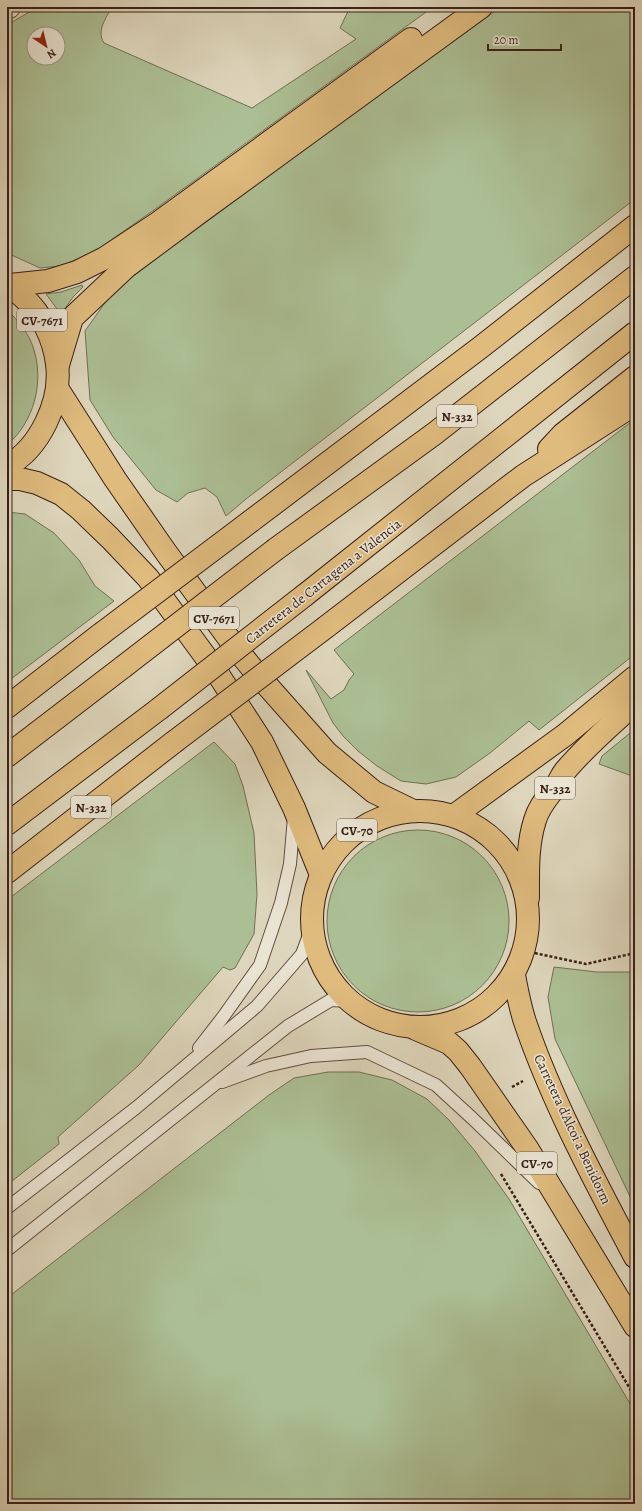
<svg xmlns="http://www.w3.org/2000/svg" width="642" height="1511" font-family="Alegreya,serif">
<rect width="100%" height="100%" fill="#ded6bc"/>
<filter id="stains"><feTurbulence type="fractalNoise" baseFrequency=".005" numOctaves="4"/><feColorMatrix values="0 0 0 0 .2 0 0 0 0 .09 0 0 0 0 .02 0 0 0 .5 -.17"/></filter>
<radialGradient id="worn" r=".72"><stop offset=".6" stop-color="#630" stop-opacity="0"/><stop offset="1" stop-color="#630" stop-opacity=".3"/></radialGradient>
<g fill="#acbf94" stroke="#726f55" fill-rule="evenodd">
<path d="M38 7H112C106 18 96 31 104 43L252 108 356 39 340 28 350 7H433L154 210 94 252 61 266 40 268 7 253V25ZM34 34H58V58H34Z"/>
<polygon points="501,7 635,7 635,199 246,499 226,516 217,497 205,488 188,493 177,502 156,490 113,437 90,400 85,331 104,304 136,271"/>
<polygon points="82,285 83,287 73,297 62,313 60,313 46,294 61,292"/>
<path d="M7 310C18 320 30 335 34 350 44 383 34 422 7 445Z"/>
<polygon points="635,419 635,654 539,730 529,721 490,753 456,777 426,784 401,781 377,766 358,751 343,736 333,723 306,670 331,699 344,690 349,680 354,674 334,650"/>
<polygon points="7,512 25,514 54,533 79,560 95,586 114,601 7,682"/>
<polygon points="635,729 635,777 599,764 602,756"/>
<polygon points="214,742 235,764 243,786 254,833 257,894 254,934 235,968 230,970 223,967 139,1065 58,1137 59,1144 7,1185 7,900"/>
<circle cx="418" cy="921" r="91"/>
<polygon points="554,967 597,972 635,972 635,1207 555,1039 548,997"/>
<polygon points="328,1072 359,1072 392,1080 427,1099 449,1120 475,1151 509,1199 635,1412 635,1504 7,1504 7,1298 269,1095 294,1078"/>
</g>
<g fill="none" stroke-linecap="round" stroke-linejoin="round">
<defs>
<g id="lane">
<polyline points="199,1048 223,1017 260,965 281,903 290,864 294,817"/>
<polyline points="222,1082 266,1066 311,1056 367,1052 436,1085 472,1118 539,1183"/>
<polyline points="7,1208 137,1107 257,1006 302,954 312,927"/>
<polyline points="7,1250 288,1026 331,1000 349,1001"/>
</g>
<polyline id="street" points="7,8 9,7"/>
<g id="primary">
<path d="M7 284C13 287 18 293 23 297 42 314 54 339 57 364 62 401 40 448 7 466"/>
<polyline points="57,388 115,479 165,551 238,651 256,673 327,753 374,792 411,810"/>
<polyline points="7,479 20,479 37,483 61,494 81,510 110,538 148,578 216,671 262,742 294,808 321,875"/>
<circle cx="420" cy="919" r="108"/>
<path d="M514 975C517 991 520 1007 525 1022 553 1104 595 1181 635 1257"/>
<polyline points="416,1029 449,1043 458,1051 470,1066 527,1148 635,1326"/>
</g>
<g id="highway">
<polyline points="10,285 48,281 77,272 105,258 158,223 411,39"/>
<polyline points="58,365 72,318 126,267 200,212 481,7"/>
<polyline points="549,449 563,434 635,377"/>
<polyline points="251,521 481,347 635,226"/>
<polyline points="276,549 434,434 635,277"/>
<polyline points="305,595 635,333"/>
<polyline points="326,627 523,476 635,404"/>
<polyline points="7,707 101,634"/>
<polyline points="7,756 123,667"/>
<polyline points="455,815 565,735 635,677"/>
<polyline points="7,824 159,709"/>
<polyline points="7,872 174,742"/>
<path d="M528 898C528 872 527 845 535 820 539 806 548 797 556 786 559 782 561 776 565 771 586 746 611 725 635 703"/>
</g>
</defs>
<use href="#lane" stroke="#624d40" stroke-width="14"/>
<use href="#street" stroke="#624d40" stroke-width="24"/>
<use href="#primary" stroke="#381f16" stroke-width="24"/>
<use href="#highway" stroke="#381f16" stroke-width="24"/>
<g stroke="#381f16" stroke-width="2.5" stroke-dasharray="3 2" stroke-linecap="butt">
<polyline points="632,883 635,888"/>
<polyline points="525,951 586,964 635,953"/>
<polyline points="512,1087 523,1081"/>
<polyline points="501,1174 635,1397"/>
</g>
<use href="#lane" stroke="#eae4d3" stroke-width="12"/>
<use href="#street" stroke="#eae4d3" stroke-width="22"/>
<use href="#primary" stroke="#dfbb7e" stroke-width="22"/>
<use href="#highway" stroke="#dfbb7e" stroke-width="22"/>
<defs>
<g id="highway-bridge">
<polyline points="101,634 251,521"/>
<polyline points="123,667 276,549"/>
<polyline points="159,709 305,595"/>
<polyline points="174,742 326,627"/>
</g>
</defs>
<use href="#highway-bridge" stroke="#381f16" stroke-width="24" stroke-linecap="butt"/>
<use href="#highway-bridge" stroke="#dfbb7e" stroke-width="22"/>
</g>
<g text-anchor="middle" stroke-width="3" stroke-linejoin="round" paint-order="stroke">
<g fill="#eae4d3" stroke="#6d5a4f" stroke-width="1">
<rect x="17" y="309" width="50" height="22" rx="3"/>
<rect x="437" y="405" width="40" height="22" rx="3"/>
<rect x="189" y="607" width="50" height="22" rx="3"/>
<rect x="535" y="777" width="40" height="22" rx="3"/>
<rect x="71" y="796" width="40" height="22" rx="3"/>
<rect x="337" y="819" width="40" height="22" rx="3"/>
<rect x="517" y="1152" width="40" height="22" rx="3"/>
</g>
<g font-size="13" font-weight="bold" fill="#381f16">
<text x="42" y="325">CV-7671</text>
<text x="457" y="421">N-332</text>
<text x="214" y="623">CV-7671</text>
<text x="555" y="793">N-332</text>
<text x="91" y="812">N-332</text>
<text x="357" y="835">CV-70</text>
<text x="537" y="1168">CV-70</text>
</g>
<g font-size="14" fill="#381f16" stroke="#eae4d3">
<text transform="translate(323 581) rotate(-38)" y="5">Carretera de Cartagena a Valencia</text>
<text transform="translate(573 1129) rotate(65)" y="5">Carretera d'Alcoi a Benidorm</text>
</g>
</g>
<rect width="642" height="1511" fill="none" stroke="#ded6bc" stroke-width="24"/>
<rect x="8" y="8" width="626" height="1495" fill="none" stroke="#381f16" stroke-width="2"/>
<rect x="12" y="12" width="618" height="1487" fill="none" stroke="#381f16"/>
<g transform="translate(46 46) rotate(145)"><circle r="19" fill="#eae4d3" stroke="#a39587"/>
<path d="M0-3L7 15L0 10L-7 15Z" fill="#8f2418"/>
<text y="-6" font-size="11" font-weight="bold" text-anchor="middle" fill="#381f16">N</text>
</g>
<path d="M488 44v6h73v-6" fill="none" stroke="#381f16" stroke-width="2"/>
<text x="494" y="44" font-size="12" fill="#381f16" stroke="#eae4d3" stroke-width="3" paint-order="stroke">20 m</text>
<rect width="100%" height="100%" filter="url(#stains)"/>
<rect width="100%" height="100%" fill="url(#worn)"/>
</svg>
